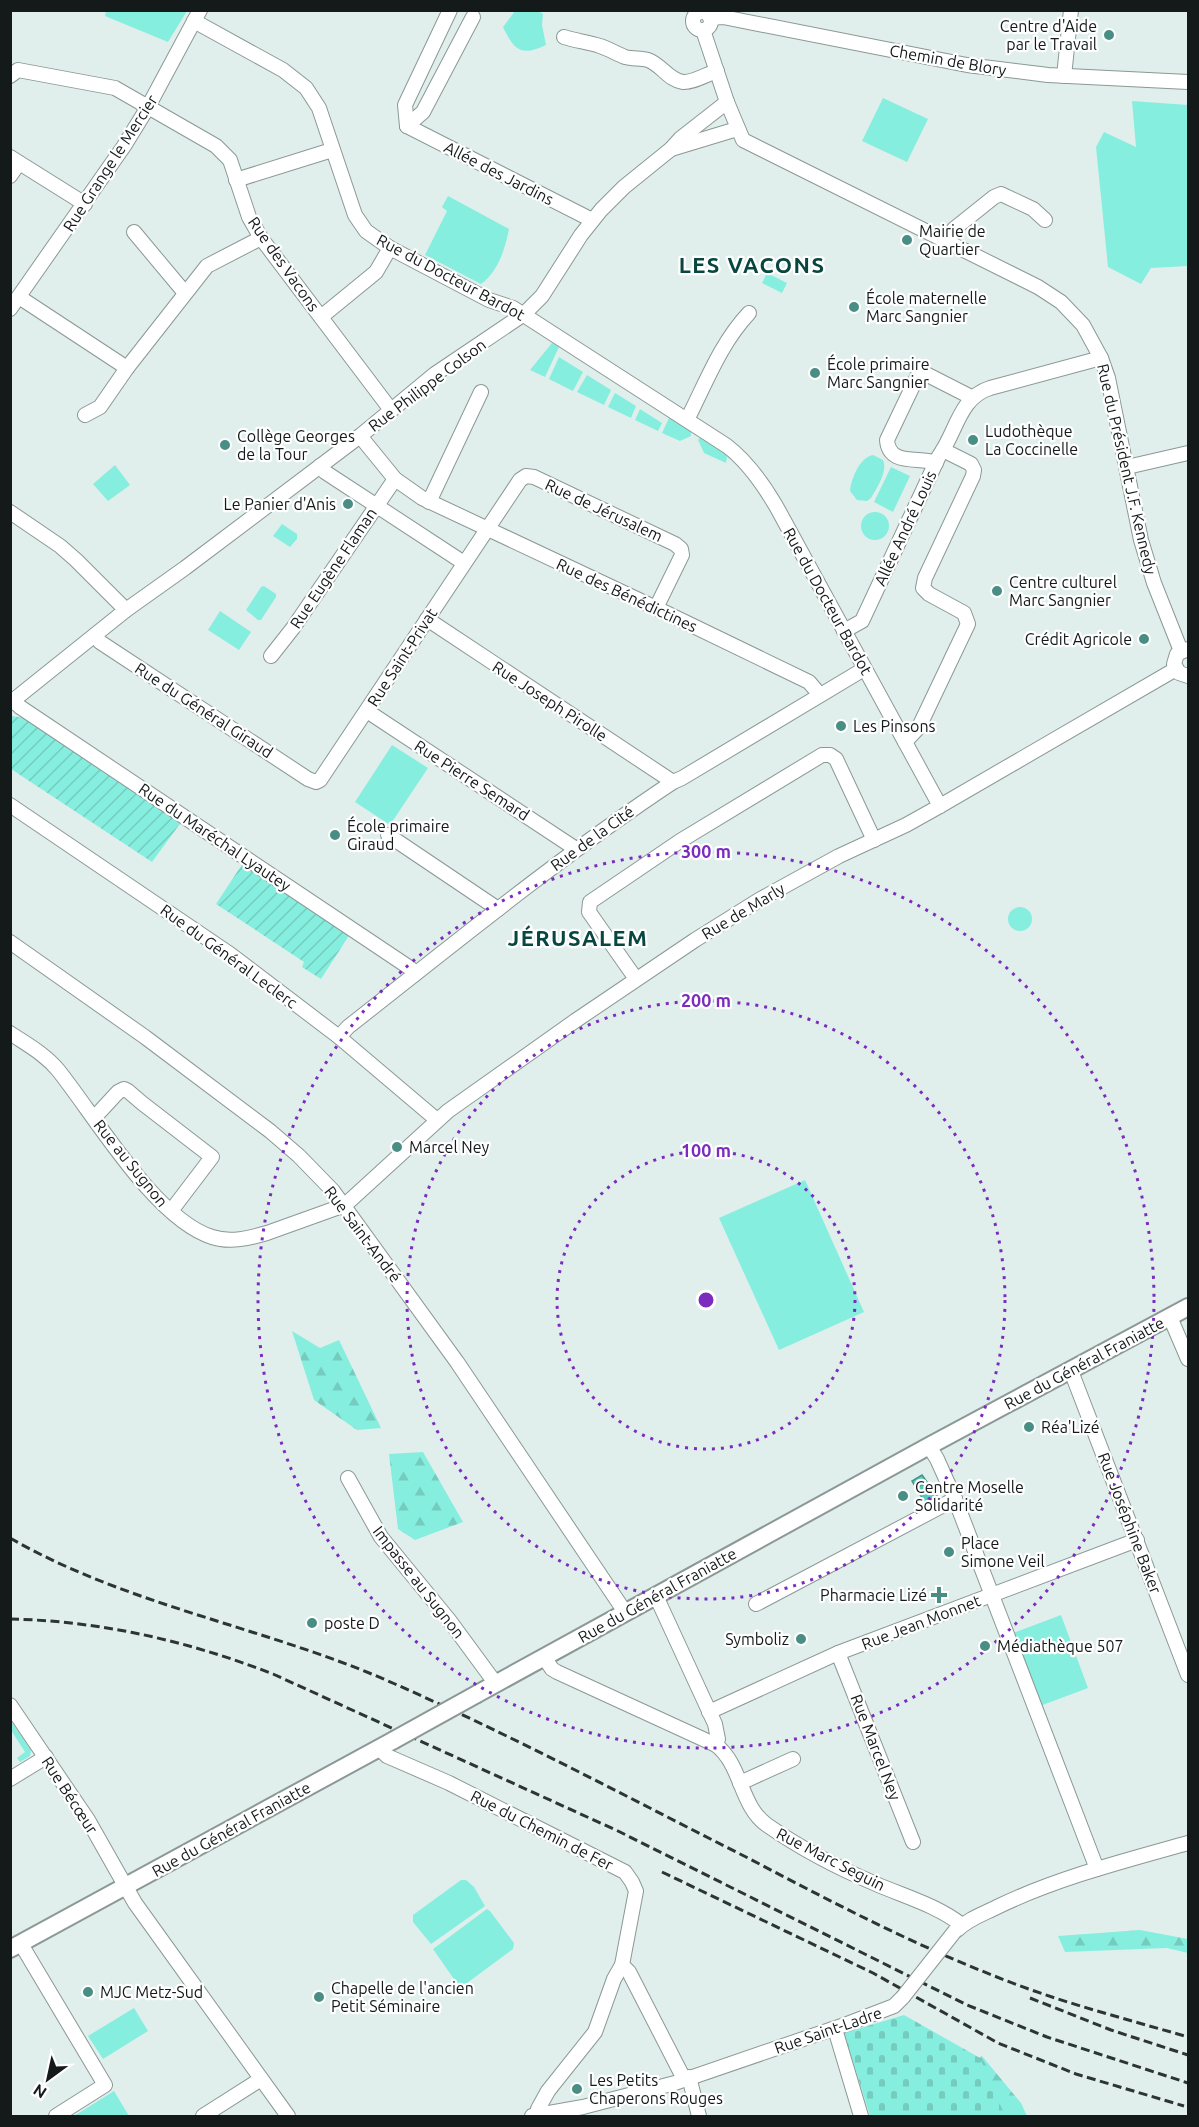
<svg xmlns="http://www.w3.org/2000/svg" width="1199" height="2127" font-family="Ubuntu,sans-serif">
<defs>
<pattern id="forest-firs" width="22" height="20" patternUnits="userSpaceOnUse" patternTransform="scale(1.5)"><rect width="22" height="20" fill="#86eede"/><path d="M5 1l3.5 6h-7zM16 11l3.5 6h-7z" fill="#73ccbe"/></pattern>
<pattern id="cemetery-stones" width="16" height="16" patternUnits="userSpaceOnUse" patternTransform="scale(1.5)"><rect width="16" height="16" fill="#86eede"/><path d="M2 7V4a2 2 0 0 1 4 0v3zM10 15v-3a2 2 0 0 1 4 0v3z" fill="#73ccbe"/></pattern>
<pattern id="garden-furrows" width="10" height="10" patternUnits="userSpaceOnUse" patternTransform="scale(1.5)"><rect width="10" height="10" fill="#86eede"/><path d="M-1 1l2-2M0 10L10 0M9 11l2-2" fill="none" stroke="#73ccbe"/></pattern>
<pattern id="water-ripples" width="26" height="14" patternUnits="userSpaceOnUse" patternTransform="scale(1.5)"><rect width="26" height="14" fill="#55cbbb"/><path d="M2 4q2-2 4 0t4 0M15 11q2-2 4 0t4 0" fill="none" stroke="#49aea0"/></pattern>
</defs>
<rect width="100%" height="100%" fill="#e0efec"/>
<g fill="#86eede">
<polygon points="106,11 106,10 187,11 168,42 105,16"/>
<path d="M515 11H538L543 14 542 25 546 45C521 57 514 50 503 27Z"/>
<polygon points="883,98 928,119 907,162 862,141"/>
<polygon points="1132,101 1188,105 1188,266 1151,268 1141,284 1108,267 1096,147 1104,132 1136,147"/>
<path d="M448 196 509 229C505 249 498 272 481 284L425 255 447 211 442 207Z"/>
<polygon points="767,273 787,283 782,293 762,283"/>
<polygon points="552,343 559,347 545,377 530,370"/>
<polygon points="559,357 583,372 573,391 549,379"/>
<polygon points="587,375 611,390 604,405 577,392"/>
<polygon points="615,393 636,406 631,418 608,407"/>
<polygon points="640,409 662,423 658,431 635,420"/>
<polygon points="669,418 691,431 691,436 680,441 662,433"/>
<polygon points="700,438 725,454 727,457 726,463 704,453 698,440"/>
<path d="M873 455 883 460C888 471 877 488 871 498L867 501 857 500 850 491C851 479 860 457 873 455Z"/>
<polygon points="115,465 130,485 108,501 93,484"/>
<polygon points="891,467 910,476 893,512 874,502"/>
<circle cx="875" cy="526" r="14"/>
<polygon points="282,524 297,534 297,539 290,547 273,536"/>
<polygon points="264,586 276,594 276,597 261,620 258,620 246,610 261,587"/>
<polygon points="220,611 251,632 239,650 208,630"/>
<polygon points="392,745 428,768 390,825 355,802"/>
<circle cx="1020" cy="919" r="12"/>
<polygon points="805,1180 864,1312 779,1350 719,1218"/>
<polygon points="1061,1615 1088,1688 1040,1706 1013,1633"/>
<polygon points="10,1720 31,1750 30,1756 20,1762 17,1758 25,1752 11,1730"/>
<polygon points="461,1880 466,1880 474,1887 485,1906 431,1944 413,1922 413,1915"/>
<polygon points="487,1909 490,1911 514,1943 513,1949 467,1983 464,1985 456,1982 433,1949"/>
<polygon points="134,2008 148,2031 103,2059 88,2036"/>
<polygon points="114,2091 129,2116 74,2116"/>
</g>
<g fill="url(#forest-firs)">
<polygon points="292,1331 320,1348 339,1340 381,1428 357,1430 314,1400"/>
<polygon points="423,1452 463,1522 415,1540 398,1529 389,1454"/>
<polygon points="1140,1930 1188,1939 1188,1953 1167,1948 1065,1952 1058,1936"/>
<polygon points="982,2056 1021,2103 1027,2116 1000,2116 976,2059"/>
</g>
<polygon fill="url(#cemetery-stones)" points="904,2015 980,2058 1005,2116 870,2116 844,2033"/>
<g fill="url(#garden-furrows)">
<polygon points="11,716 26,718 182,821 152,862 11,769"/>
<polygon points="243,863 350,934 321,979 302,967 304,962 216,904"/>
</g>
<polygon fill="url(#water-ripples)" stroke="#42968a" stroke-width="1.5" points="922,1475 937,1496 925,1503 912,1481"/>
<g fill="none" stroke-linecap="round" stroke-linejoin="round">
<defs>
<g id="minor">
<circle cx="702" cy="21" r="9"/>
<polyline points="710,18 723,17 967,65 1048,75 1188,82"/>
<path d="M194 21 283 70 306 88 319 108 355 215 366 231 390 248 489 300 513 308 727 446C748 462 763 484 776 506L940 806"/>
<polyline points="703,30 727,102 743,140 1038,287 1061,302 1083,325 1101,358 1108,378 1141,540 1154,583 1181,651"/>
<path d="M564 37C576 41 588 42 600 46 609 49 617 54 625 57 633 59 641 58 648 60 662 65 668 80 683 82 692 83 707 74 717 71"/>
<polyline points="10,76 18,70 115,88 216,146 230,160 249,217 261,238 391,410"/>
<polyline points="1064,76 1071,10"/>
<polyline points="407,126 592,220"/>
<polyline points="407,126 423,112 473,17"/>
<polyline points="407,126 405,105 450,10"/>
<polyline points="671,149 737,129"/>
<polyline points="10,157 85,204"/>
<polyline points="10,176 19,163"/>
<polyline points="236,180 332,150"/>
<polyline points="134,232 185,293"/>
<polyline points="948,242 954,229 994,197 1001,194 1033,209 1045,220"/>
<polyline points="19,297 127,368"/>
<polyline points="10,309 124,146 148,107 200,10"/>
<polyline points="321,317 376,272 390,248"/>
<polyline points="85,415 100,407 127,368 207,266 261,238"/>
<path d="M687 420C706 383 720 344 749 313"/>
<polyline points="360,436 395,479 422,498 656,608 809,682 820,695"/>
<path d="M936 463C920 456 889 467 887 440L920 371 971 397"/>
<polyline points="320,466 325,472 464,563"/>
<polyline points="1127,467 1188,453"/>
<polyline points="429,502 481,392"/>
<polyline points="10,512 60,546 76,560 126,610"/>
<polyline points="427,619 673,782"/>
<path d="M844 631 862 621 939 456C957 431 959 398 990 388L1101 358"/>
<polyline points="95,635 100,642 308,779 316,782 320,780 520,480 526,476 534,477 675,544 681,549 682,555 656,608"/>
<polyline points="1188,649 1177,654 1174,664 1179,673 1188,676"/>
<polyline points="271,656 293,628 395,479"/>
<polyline points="13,700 20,707 410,968 415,974"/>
<polyline points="10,703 126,610 185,568 360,436 435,374 524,314 542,296 581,235 601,210 624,187 671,149 681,138 727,102"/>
<polyline points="367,711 576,849"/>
<polyline points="905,742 919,727 968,624 964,613 929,594 923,588 925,578 973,476 974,470 971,464 943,450"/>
<polyline points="10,805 230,954 339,1037 437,1120"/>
<polyline points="388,835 498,909"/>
<polyline points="10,942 145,1037 270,1131 299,1156 333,1191 457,1362 625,1612"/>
<polyline points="636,979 589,912 590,902 680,841 822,755 830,755 836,759 874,840"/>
<path d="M10 1033C26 1044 45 1054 58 1070 95 1116 155 1219 212 1237 230 1243 250 1238 267 1233L345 1205 448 1111 575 1021 695 940 759 900 839 856 906 825 940 806 1176 669"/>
<path d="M339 1037 348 1027C455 943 560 857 673 782L682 778 864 669"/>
<polyline points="94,1118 118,1092 124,1089 128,1091 142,1103 212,1157 171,1211"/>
<polyline points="1170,1317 1188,1359"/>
<polyline points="1071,1371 1188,1675"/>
<polyline points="929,1446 937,1459 955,1499 1097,1869"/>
<polyline points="348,1478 381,1537 449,1620 496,1684"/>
<polyline points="656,1596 715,1724 718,1739 716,1745"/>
<polyline points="756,1604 955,1499"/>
<polyline points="838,1653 913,1842"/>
<path d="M544 1657 552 1669 557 1672 716 1745C742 1765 740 1806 767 1825 800 1848 838 1868 876 1884 906 1897 936 1905 962 1925"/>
<polyline points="10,1705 88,1820 135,1903 288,2116"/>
<polyline points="709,1712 838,1653 1137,1540"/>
<polyline points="379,1748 387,1756 449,1783 625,1872 632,1882 636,1891 622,1965 614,1979 595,2032 548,2091 538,2109 539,2114"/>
<polyline points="10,1779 46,1757"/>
<polyline points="740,1783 793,1759"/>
<path d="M957 1930C968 1919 983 1914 997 1907 1057 1878 1124 1861 1188 1843"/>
<polyline points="21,1944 105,2085 56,2116"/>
<polyline points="622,1965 629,1972 684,2079"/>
<polyline points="835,2029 861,2116"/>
<polyline points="689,2077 699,2116"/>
<polyline points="203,2116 261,2079"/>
<polyline points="532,2116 583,2107 675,2083 847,2024 894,2006 903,1997"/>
</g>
<g id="major">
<polyline points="477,1694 929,1446 1188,1307"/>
<polyline points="10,1949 394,1740"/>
</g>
</defs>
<use href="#minor" stroke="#8b9896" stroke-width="16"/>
<use href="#major" stroke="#8b9896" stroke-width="20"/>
<use href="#minor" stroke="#fff" stroke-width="14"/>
<use href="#major" stroke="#fff" stroke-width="16"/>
<g stroke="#2d3433" stroke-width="3" stroke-dasharray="9 4.5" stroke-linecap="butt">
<path d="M10 1538C130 1607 270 1628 395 1684 515 1737 631 1799 748 1858 828 1900 908 1942 992 1975 1055 2001 1123 2018 1188 2037"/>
<path d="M10 1619C101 1621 188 1641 273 1674L618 1831 967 2005 1047 2037 1188 2083"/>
<polyline points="662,1872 873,1973 998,2043 1076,2074 1184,2106"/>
<polyline points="1030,1998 1111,2030 1188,2055"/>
</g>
<defs>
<polyline id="minor-bridge" points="903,1997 955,1931"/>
<polyline id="major-bridge" points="394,1740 477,1694"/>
</defs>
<use href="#minor-bridge" stroke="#8b9896" stroke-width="16" stroke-linecap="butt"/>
<use href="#major-bridge" stroke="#8b9896" stroke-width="20" stroke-linecap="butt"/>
<use href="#minor-bridge" stroke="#fff" stroke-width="14"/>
<use href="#major-bridge" stroke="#fff" stroke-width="16"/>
</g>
<g fill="none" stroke="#7b2cbf" stroke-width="3" stroke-dasharray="3 6">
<circle cx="706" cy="1300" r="149"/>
<circle cx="706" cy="1300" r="299"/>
<circle cx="706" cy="1300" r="448"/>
</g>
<g fill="#498e84" stroke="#fff" stroke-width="2">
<circle cx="1109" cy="35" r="6"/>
<circle cx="907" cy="240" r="6"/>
<circle cx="854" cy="307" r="6"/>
<circle cx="815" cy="373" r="6"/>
<circle cx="973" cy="440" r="6"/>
<circle cx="225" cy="445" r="6"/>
<circle cx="348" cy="504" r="6"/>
<circle cx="997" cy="591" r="6"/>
<circle cx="1144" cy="639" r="6"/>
<circle cx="841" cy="726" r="6"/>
<circle cx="335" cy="835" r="6"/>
<circle cx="397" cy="1147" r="6"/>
<circle cx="1029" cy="1427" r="6"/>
<circle cx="903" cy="1496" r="6"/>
<circle cx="949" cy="1552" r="6"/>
<path d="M936 1586h6v6h6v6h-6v6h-6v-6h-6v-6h6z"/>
<circle cx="312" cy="1623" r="6"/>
<circle cx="801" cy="1639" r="6"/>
<circle cx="985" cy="1646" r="6"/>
<circle cx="88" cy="1992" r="6"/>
<circle cx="319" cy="1997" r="6"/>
<circle cx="577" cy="2089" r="6"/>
</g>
<g text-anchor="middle" stroke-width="4.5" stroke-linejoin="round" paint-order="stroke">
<g font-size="16" fill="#141a19" stroke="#fff" text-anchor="start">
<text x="1097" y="32" text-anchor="end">Centre d'Aide<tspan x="1097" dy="18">par le Travail</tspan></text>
<text x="919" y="237">Mairie de<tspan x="919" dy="18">Quartier</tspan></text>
<text x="866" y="304">École maternelle<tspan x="866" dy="18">Marc Sangnier</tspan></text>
<text x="827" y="370">École primaire<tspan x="827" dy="18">Marc Sangnier</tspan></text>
<text x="985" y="437">Ludothèque<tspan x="985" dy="18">La Coccinelle</tspan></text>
<text x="237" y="442">Collège Georges<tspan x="237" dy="18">de la Tour</tspan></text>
<text x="336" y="510" text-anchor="end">Le Panier d'Anis</text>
<text x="1009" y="588">Centre culturel<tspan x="1009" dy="18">Marc Sangnier</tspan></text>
<text x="1132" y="645" text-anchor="end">Crédit Agricole</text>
<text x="853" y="732">Les Pinsons</text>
<text x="347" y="832">École primaire<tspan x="347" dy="18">Giraud</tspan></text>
<text x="409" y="1153">Marcel Ney</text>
<text x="1041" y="1433">Réa'Lizé</text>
<text x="915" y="1493">Centre Moselle<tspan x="915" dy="18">Solidarité</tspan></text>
<text x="961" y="1549">Place<tspan x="961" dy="18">Simone Veil</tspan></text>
<text x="927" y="1601" text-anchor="end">Pharmacie Lizé</text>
<text x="324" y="1629">poste D</text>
<text x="789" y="1645" text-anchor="end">Symboliz</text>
<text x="997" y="1652">Médiathèque 507</text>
<text x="331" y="1994">Chapelle de l'ancien<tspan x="331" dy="18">Petit Séminaire</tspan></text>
<text x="100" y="1998">MJC Metz-Sud</text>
<text x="589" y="2086">Les Petits<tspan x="589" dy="18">Chaperons Rouges</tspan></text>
</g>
<g font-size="16" fill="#141a19" stroke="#fff">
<text transform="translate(948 60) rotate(10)" y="6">Chemin de Blory</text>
<text transform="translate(110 163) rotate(-57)" y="6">Rue Grange le Mercier</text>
<text transform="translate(499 173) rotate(27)" y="6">Allée des Jardins</text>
<text transform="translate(284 264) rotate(55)" y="6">Rue des Vacons</text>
<text transform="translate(451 277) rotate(28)" y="6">Rue du Docteur Bardot</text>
<text transform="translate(427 385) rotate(-37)" y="6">Rue Philippe Colson</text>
<text transform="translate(1127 469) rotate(77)" y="6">Rue du Président J.F. Kennedy</text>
<text transform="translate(604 510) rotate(25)" y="6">Rue de Jérusalem</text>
<text transform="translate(905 528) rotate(-65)" y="6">Allée André Louis</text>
<text transform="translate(333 568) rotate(-56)" y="6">Rue Eugène Flaman</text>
<text transform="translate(627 595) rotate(25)" y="6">Rue des Bénédictines</text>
<text transform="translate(828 601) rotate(61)" y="6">Rue du Docteur Bardot</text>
<text transform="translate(402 657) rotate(-57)" y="6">Rue Saint-Privat</text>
<text transform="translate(550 701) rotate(33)" y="6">Rue Joseph Pirolle</text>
<text transform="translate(204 710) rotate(33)" y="6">Rue du Général Giraud</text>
<text transform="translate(472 780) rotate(33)" y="6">Rue Pierre Semard</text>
<text transform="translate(215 837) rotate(34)" y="6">Rue du Maréchal Lyautey</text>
<text transform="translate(592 838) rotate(-36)" y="6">Rue de la Cité</text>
<text transform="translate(743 911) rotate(-31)" y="6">Rue de Marly</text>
<text transform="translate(229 956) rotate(36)" y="6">Rue du Général Leclerc</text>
<text transform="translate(131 1163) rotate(51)" y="6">Rue au Sugnon</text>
<text transform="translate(363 1234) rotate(53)" y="6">Rue Saint-André</text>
<text transform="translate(1084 1363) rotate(-28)" y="6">Rue du Général Franiatte</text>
<text transform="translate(1130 1523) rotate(69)" y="6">Rue Joséphine Baker</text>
<text transform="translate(419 1582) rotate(52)" y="6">Impasse au Sugnon</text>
<text transform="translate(657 1595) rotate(-29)" y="6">Rue du Général Franiatte</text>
<text transform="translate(921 1622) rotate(-21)" y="6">Rue Jean Monnet</text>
<text transform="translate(876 1747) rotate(69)" y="6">Rue Marcel Ney</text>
<text transform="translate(70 1795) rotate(57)" y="6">Rue Bécœur</text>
<text transform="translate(231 1829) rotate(-29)" y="6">Rue du Général Franiatte</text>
<text transform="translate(542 1830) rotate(27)" y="6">Rue du Chemin de Fer</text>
<text transform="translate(831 1859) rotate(27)" y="6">Rue Marc Seguin</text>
<text transform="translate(828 2030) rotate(-19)" y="6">Rue Saint-Ladre</text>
</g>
<g font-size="22" font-weight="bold" letter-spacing="1.5" fill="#084740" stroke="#fff">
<text x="752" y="273">LES VACONS</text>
<text x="578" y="946">JÉRUSALEM</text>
</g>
</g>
<circle cx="706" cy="1300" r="9" fill="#7b2cbf" stroke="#fff" stroke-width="3"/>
<g font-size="18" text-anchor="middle" font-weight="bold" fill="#7b2cbf" stroke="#fff" stroke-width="4.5" stroke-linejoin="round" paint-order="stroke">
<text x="706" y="858">300 m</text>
<text x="706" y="1007">200 m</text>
<text x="706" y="1157">100 m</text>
</g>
<rect width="1199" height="2127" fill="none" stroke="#141a19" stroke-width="24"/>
<g transform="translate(48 2079) rotate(213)" stroke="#ffffff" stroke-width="4.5" paint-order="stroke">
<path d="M0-4.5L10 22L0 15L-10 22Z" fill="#141a19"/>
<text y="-9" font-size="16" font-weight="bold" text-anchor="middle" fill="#141a19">N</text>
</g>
</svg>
